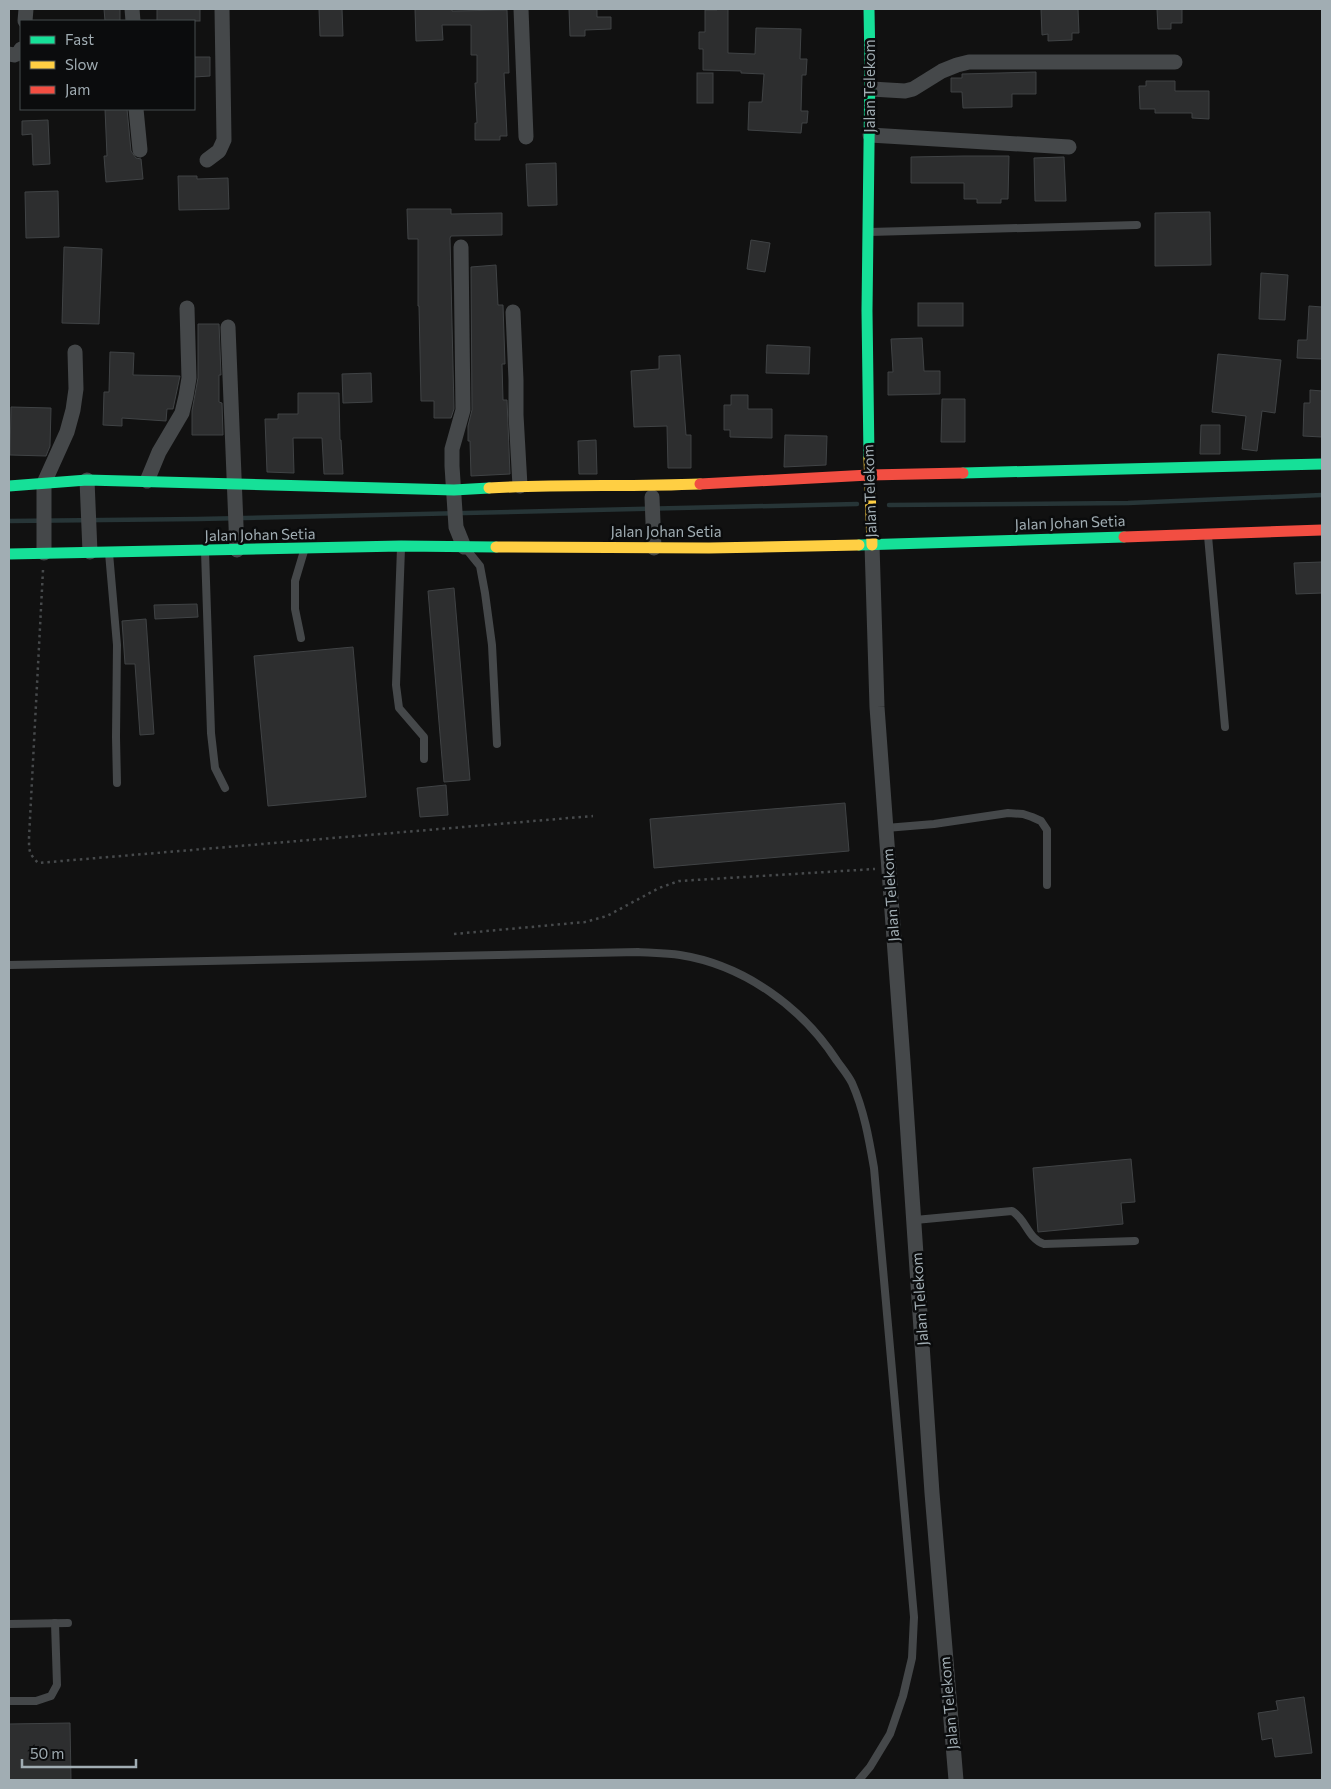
<svg xmlns="http://www.w3.org/2000/svg" width="1331" height="1789" font-family="Commissioner,sans-serif">
<rect width="100%" height="100%" fill="#111"/>
<g fill="none" stroke-linecap="round" stroke-linejoin="round">
<g stroke="#273537" stroke-width="4.5">
<polyline points="889,505 1128,503 1322,495"/>
<polyline points="9,521 198,519 857,504"/>
</g>
</g>
<g fill="#2d2e2f" stroke="#404345">
<polygon points="104,9 120,9 120,21 105,21"/>
<rect x="157" y="9" width="43" height="12"/>
<polygon points="319,9 342,9 343,36 320,36"/>
<polygon points="415,9 452,9 452,11 507,10 509,73 504,73 507,136 500,136 500,140 475,140 475,123 477,123 475,83 477,83 477,55 471,55 471,25 442,25 443,40 416,41"/>
<polygon points="569,9 597,9 597,17 611,17 611,29 585,30 585,36 570,36"/>
<polygon points="717,9 728,9 728,53 755,54 756,28 801,29 800,59 807,59 806,75 802,75 801,111 808,111 807,123 802,123 801,133 748,130 749,102 762,102 764,74 741,73 741,71 703,70 703,49 699,49 699,32 705,32 705,10 717,10"/>
<polygon points="1041,9 1078,9 1079,33 1072,33 1072,40 1048,41 1048,34 1042,35"/>
<polygon points="1157,9 1182,9 1182,23 1171,23 1171,29 1158,29"/>
<polygon points="194,57 210,57 210,76 194,77"/>
<polygon points="1036,72 1036,94 1012,94 1012,107 963,108 962,92 951,92 951,78 962,78 962,74"/>
<rect x="697" y="73" width="16" height="30"/>
<polygon points="1146,81 1175,81 1175,91 1209,91 1209,119 1192,118 1192,113 1155,113 1155,109 1140,109 1139,86 1146,86"/>
<polygon points="105,109 127,109 131,151 136,158 141,159 143,179 106,182 104,156 107,156"/>
<polygon points="48,120 50,164 33,165 32,134 22,135 22,121"/>
<polygon points="964,156 1009,156 1008,199 1001,199 1001,203 977,203 977,199 964,199 964,183 911,183 911,157"/>
<polygon points="1064,157 1066,201 1035,201 1034,158"/>
<polygon points="556,163 557,205 528,206 526,164"/>
<polygon points="178,176 197,176 197,179 228,178 229,209 179,210"/>
<polygon points="58,191 59,237 26,238 25,192"/>
<polygon points="407,209 451,209 451,214 502,213 502,235 451,236 450,238 454,409 451,418 434,418 434,401 421,401 419,306 418,306 418,239 408,239"/>
<polygon points="1210,212 1211,265 1155,266 1155,213"/>
<polygon points="751,240 770,243 765,272 747,269"/>
<polygon points="64,247 102,249 99,324 62,323"/>
<polygon points="496,265 498,305 503,305 505,364 502,364 503,400 507,400 510,474 471,476 470,441 468,441 468,426 472,410 471,267"/>
<polygon points="1261,273 1288,275 1285,320 1259,319"/>
<rect x="918" y="303" width="45" height="23"/>
<polygon points="1309,306 1322,307 1322,359 1297,358 1298,340 1307,340"/>
<polygon points="198,324 219,324 221,375 219,375 219,402 222,403 223,435 192,435 192,411 198,378"/>
<polygon points="922,338 924,371 940,371 940,394 888,395 888,372 893,372 891,339"/>
<polygon points="767,345 810,347 809,374 766,373"/>
<polygon points="110,352 134,353 133,375 180,376 173,409 167,409 166,421 122,418 122,426 103,425 104,392 109,392"/>
<polygon points="1218,354 1281,360 1275,413 1262,411 1257,451 1242,449 1246,416 1212,412"/>
<polygon points="680,355 686,435 691,435 691,468 668,468 667,426 634,427 631,371 659,369 659,356"/>
<polygon points="371,373 372,402 343,403 342,374"/>
<polygon points="1310,390 1322,391 1322,437 1303,436 1304,403 1310,403"/>
<polygon points="298,393 339,393 340,440 341,440 343,474 324,474 322,438 293,438 294,473 267,472 265,419 278,419 278,414 298,414"/>
<polygon points="731,395 748,395 748,409 772,409 772,438 730,437 730,430 724,430 724,405 731,405"/>
<polygon points="942,399 965,399 965,442 941,442"/>
<polygon points="11,407 51,408 50,446 46,456 10,455"/>
<polygon points="1201,425 1220,425 1220,454 1200,454"/>
<polygon points="785,435 827,436 826,465 784,467"/>
<polygon points="596,440 597,474 579,474 578,441"/>
<polygon points="1322,562 1322,593 1296,594 1294,563"/>
<polygon points="454,588 470,780 444,782 428,591"/>
<polygon points="197,604 198,617 155,619 154,605"/>
<polygon points="146,619 154,734 140,735 135,664 125,664 122,621"/>
<polygon points="353,647 366,797 268,806 254,656"/>
<polygon points="446,785 448,815 420,817 417,788"/>
<polygon points="845,803 849,851 654,868 650,819"/>
<polygon points="1131,1159 1135,1202 1121,1203 1123,1224 1038,1232 1033,1168"/>
<polygon points="1304,1697 1312,1753 1275,1757 1272,1738 1262,1740 1258,1713 1278,1710 1276,1701"/>
<polygon points="70,1723 71,1780 9,1780 9,1724"/>
</g>
<g fill="none" stroke-linecap="round" stroke-linejoin="round">
<g stroke="#474a4c" stroke-width="2.5" stroke-dasharray="2.5 4" stroke-linecap="butt">
<path d="M43 570 29 838C29 852 29 853 38 863L593 816"/>
<polyline points="454,934 585,922 607,916 659,888 679,881 875,869"/>
</g>
<g stroke="#45484a" stroke-width="8">
<polyline points="869,232 1137,225"/>
<polyline points="1208,536 1225,727"/>
<polyline points="401,548 396,685 399,708 424,737 424,759"/>
<polyline points="467,550 480,566 485,593 492,645 497,744"/>
<polyline points="205,551 211,733 215,768 225,788"/>
<polyline points="109,553 117,645 116,737 117,783"/>
<polyline points="301,638 295,609 295,581 304,551"/>
<polyline points="886,828 934,824 1008,813 1023,814 1032,817 1041,821 1047,830 1047,885"/>
<path d="M9 965 638 952C652 953 666 953 680 955 744 965 802 1007 837 1061 842 1068 848 1075 852 1083 864 1110 869 1139 874 1168L914 1617 912 1658 903 1696 890 1734 870 1767 859 1780"/>
<path d="M915 1220 1012 1211C1026 1219 1028 1239 1044 1244L1135 1241"/>
<polyline points="9,1624 68,1623"/>
<polyline points="9,1701 36,1701 51,1696 57,1685 55,1623"/>
</g>
<g stroke="#45484a" stroke-width="15">
<polyline points="132,9 133,21"/>
<polyline points="521,9 526,137"/>
<polyline points="25,21 26,9"/>
<polyline points="9,54 14,55 19,53 21,49"/>
<polyline points="871,89 905,91 913,89 942,71 957,65 969,62 1175,62"/>
<polyline points="136,109 140,150"/>
<polyline points="870,135 1069,147"/>
<polyline points="207,160 219,151 224,140 222,9"/>
<polyline points="461,247 463,410 452,449 452,466 456,527 464,547"/>
<polyline points="513,312 516,380 516,415 520,486"/>
<polyline points="228,327 237,550"/>
<polyline points="87,480 90,552"/>
<polyline points="147,481 159,452 182,413 186,396 189,378 187,308"/>
<polyline points="652,497 654,548"/>
<polyline points="872,545 877,707 903,1061 932,1493 956,1780"/>
<polyline points="44,553 44,483 67,432 73,410 76,389 75,352"/>
</g>
<g stroke="#16e098" stroke-width="11">
<polyline points="869,458 867,311 870,65 869,9"/>
<polyline points="963,473 1322,464"/>
<polyline points="9,486 87,480 454,490 489,488"/>
<polyline points="859,545 1124,537"/>
<polyline points="9,554 401,546 496,547"/>
</g>
<g stroke="#ffcf43" stroke-width="11">
<polyline points="869,458 872,545"/>
<path d="M489 488C559 484 630 487 700 484"/>
<polyline points="496,547 709,548 859,545"/>
</g>
<g stroke="#f24e42" stroke-width="11">
<polyline points="700,484 869,475 963,473"/>
<polyline points="1124,537 1322,530"/>
</g>
</g>
<g text-anchor="middle" stroke-width="5" stroke-linejoin="round" paint-order="stroke">
<g font-size="15" fill="#a1adb3" stroke="#0b0c0d">
<text transform="translate(870 86) rotate(-90)" y="5">Jalan Telekom</text>
<text transform="translate(870 491) rotate(-92)" y="5">Jalan Telekom</text>
<text transform="translate(1070 523) rotate(-2)" y="5">Jalan Johan Setia</text>
<text x="666" y="537">Jalan Johan Setia</text>
<text transform="translate(260 535) rotate(-1)" y="5">Jalan Johan Setia</text>
<text transform="translate(891 895) rotate(-94)" y="5">Jalan Telekom</text>
<text transform="translate(920 1299) rotate(-94)" y="5">Jalan Telekom</text>
<text transform="translate(949 1703) rotate(-95)" y="5">Jalan Telekom</text>
</g>
</g>
<rect width="1331" height="1789" fill="none" stroke="#a1adb3" stroke-width="20"/>
<rect x="20" y="20" width="175" height="90" fill="#0b0c0d" stroke="#474c4f"/>
<rect x="30" y="36" width="25" height="8" fill="#16e098" stroke="#474c4f"/>
<text x="65" y="45" font-size="15" fill="#a1adb3">Fast</text>
<rect x="30" y="61" width="25" height="8" fill="#ffcf43" stroke="#474c4f"/>
<text x="65" y="70" font-size="15" fill="#a1adb3">Slow</text>
<rect x="30" y="86" width="25" height="8" fill="#f24e42" stroke="#474c4f"/>
<text x="65" y="95" font-size="15" fill="#a1adb3">Jam</text>
<path d="M22 1759v8h114v-8" fill="none" stroke="#a1adb3" stroke-width="2.5"/>
<text x="30" y="1759" font-size="15" fill="#a1adb3" stroke="#0b0c0d" stroke-width="4" paint-order="stroke">50 m</text>
</svg>
